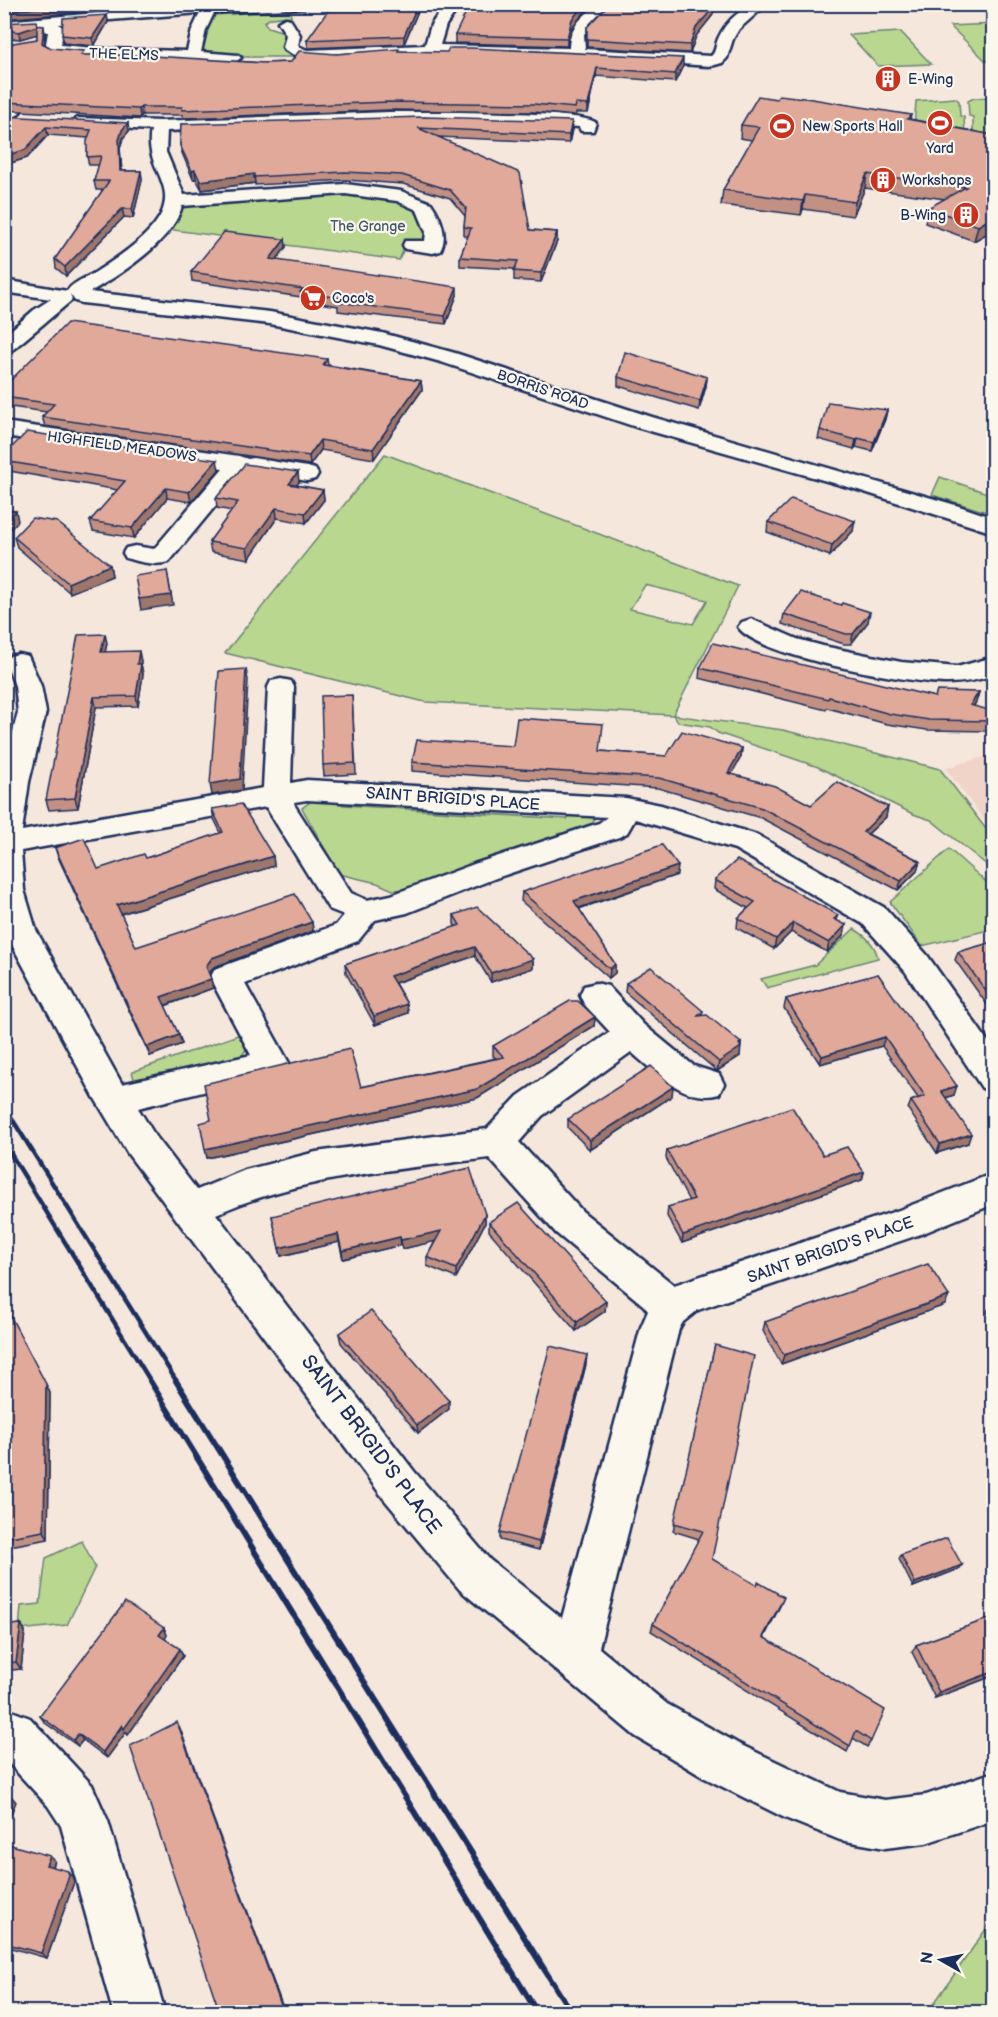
<svg xmlns="http://www.w3.org/2000/svg" width="998" height="2017" font-family="'Balsamiq Sans',sans-serif">
<rect width="100%" height="100%" fill="#f6e7dc"/>
<filter id="ink" filterUnits="userSpaceOnUse"><feTurbulence type="fractalNoise" baseFrequency=".0167" numOctaves="2"/><feDisplacementMap in="SourceGraphic" scale="12" xChannelSelector="R" yChannelSelector="G"/><feConvolveMatrix kernelMatrix="1 2 1 2 8 2 1 2 1" color-interpolation-filters="sRGB"/></filter>
<g filter="url(#ink)">
<polygon fill="#f0d4c8" points="993,754 993,832 945,768"/>
<g fill="#b9d78f" stroke="#6a8376" stroke-width="1.5" fill-rule="evenodd">
<path d="M290 9 291 16 271 18 264 22 268 27 287 33 283 46 296 55 295 57H242L243 55C230 51 215 54 200 52L208 25 216 14Z"/>
<polygon points="993,24 993,61 986,61 950,26"/>
<polygon points="901,32 931,64 878,66 849,35"/>
<polygon points="993,97 993,144 973,135 973,117 969,116 968,101 974,98"/>
<polygon points="955,98 959,101 960,116 964,117 965,134 914,129 916,101"/>
<path d="M334 193C371 195 427 191 425 243L407 242 399 260 166 229 184 206Z"/>
<path d="M385 454 738 586 673 715 783 730 940 769 993 838V870L931 820 913 814 818 767 718 733 710 727 678 722 673 715 425 702 225 653ZM645 585 707 600V601L693 624 630 609Z"/>
<polygon points="940,477 993,495 993,514 932,495"/>
<polygon points="335,797 343,805 567,819 573,812 595,816 591,828 407,889 393,890 377,883 339,874 302,808 314,799"/>
<polygon points="949,849 993,888 993,929 922,946 890,902"/>
<path d="M854 929C865 935 875 945 878 958L767 988 761 979 815 965Z"/>
<polygon points="241,1034 247,1048 241,1057 227,1065 135,1083 132,1072"/>
<polygon points="82,1541 95,1567 67,1625 19,1630 21,1606 40,1604 46,1558"/>
<polygon points="993,1919 993,2012 928,2012"/>
</g>
<g fill="none" stroke-linecap="round" stroke-linejoin="round">
<defs>
<g id="minor">
<path d="M203 4H311L304 8 214 13 206 30 201 52 238 55 241 58 233 63 106 59 53 54 45 49 48 32 40 31 39 26 4 29V21ZM200 13 192 30 187 51 106 49 61 45 63 28 59 24Z"/>
<path d="M445 4H461L446 25 440 45 569 48C570 25 581 19 597 4H613L584 34 585 49 711 56C716 52 715 46 718 39 727 19 745 3 766 5L739 29 733 39 727 58 722 63 711 66C605 59 498 50 392 55 363 57 308 67 285 50L283 47 286 35 278 22 285 18 290 19 300 35 298 46 307 50 425 45 431 25Z"/>
<polygon points="21,98 29,103 10,122 4,124 4,110 15,100"/>
<path d="M389 112C416 112 586 110 596 123L593 131H581L579 127C442 117 304 125 167 131L166 152 184 195 345 184 401 191 431 203C440 216 449 236 440 251L433 253 405 249 403 245 405 241H425L426 232 417 210 397 201 345 194 182 206C172 242 121 274 90 292L270 312 382 333 455 353 652 417 959 506 994 518V533L855 489 636 427 441 362 379 345 270 324 82 303 75 301 70 294 72 300 11 351 4 353V336L34 310 51 299 4 292V280L67 291C73 282 86 278 94 273 116 259 158 232 164 206 171 180 144 163 151 130L83 126 77 124 75 121 77 118 160 121Z"/>
<path d="M4 422 239 456 248 459 253 458 307 467 315 469 318 474 315 479 307 481 245 470 169 562C155 566 140 562 126 558L123 553 126 548 135 546 154 549 223 468 4 436Z"/>
<path d="M751 619 797 639 823 646 901 662 957 667 994 657V675C979 680 964 683 948 683 910 683 759 657 738 627L742 622Z"/>
<path d="M19 654 28 656 41 686 46 712 29 782 22 831 263 788 268 687 271 681 281 679 291 681 294 687 291 783 307 780 626 798 661 805 757 835 885 908 927 955 994 1050V1091L982 1088 905 971 863 924 735 849 635 819 627 833 619 837 496 878 407 913 375 920 358 941 245 984 289 1063 284 1072 138 1108 154 1134 197 1190 245 1170 316 1152 487 1129 518 1096 610 1032 584 1004 580 995 584 986 596 983 608 986 644 1025 694 1066 719 1074 724 1084 719 1094C686 1104 655 1072 631 1052L542 1116 519 1142 582 1211 674 1285 899 1210 994 1173V1204L921 1234 698 1310 683 1322 679 1329 599 1648 667 1704 737 1743 840 1792 885 1800 926 1795 994 1772V1820L926 1843 885 1848 840 1840 785 1818 703 1777 635 1736 460 1590 384 1499 128 1154 94 1097 4 930V767L18 712 15 686 6 662 10 656ZM307 800 607 817 599 823 474 864 391 895 367 900 351 893 295 806 294 802ZM266 807 329 909 344 915 336 925 215 969 210 978 251 1055 122 1084 36 930 24 890 21 851ZM489 1158 556 1233 643 1305 648 1311 641 1327 562 1618 490 1560 414 1471 216 1214C302 1176 397 1170 489 1158Z"/>
<polygon points="4,1708 30,1718 92,1785 108,1821 165,2012 113,2012 61,1826 48,1806 4,1758"/>
</g>
</defs>
<use href="#minor" stroke="#1b2f5e" stroke-width="5"/>
<use href="#minor" fill="#fbf7ec" fill-rule="evenodd"/>
<g stroke="#1b2f5e" stroke-width="4.5">
<polyline points="4,1106 177,1382"/>
<polyline points="4,1143 151,1382"/>
</g>
<g stroke="#1b2f5e" stroke-width="6">
<polyline points="150,1381 537,2012"/>
<polyline points="176,1381 571,2012"/>
</g>
</g>
<g fill="#c29184" stroke="#1b2f5e" stroke-width="1.5">
<polygon points="418,11 404,44 308,48 307,40"/>
<polygon points="585,12 572,27 567,46 455,43 455,35"/>
<polygon points="107,15 108,22 94,46 64,43 62,35"/>
<polygon points="712,16 696,36 690,53 587,47 587,27"/>
<polygon points="4,23 37,25 45,34 44,44 51,48 84,55 265,63 291,62 336,54 399,51 683,66 675,82 596,76 588,113 576,113 575,116 534,112 389,110 183,118 183,115 142,115 140,118 4,110 4,52 37,39 37,34 20,39 4,38"/>
<polygon points="777,99 911,115 910,119 993,135 993,230 974,241 925,223 928,208 945,199 865,188 853,216 803,209 801,215 721,205 723,190 752,140 740,138 741,125"/>
<polygon points="4,116 129,131 123,138 120,148 122,171 141,171 142,180 133,218 124,217 66,276 56,268 55,259 103,190 96,190 94,181 99,165 89,165 87,157 88,138 48,135 27,158 4,165"/>
<polygon points="181,124 572,129 569,143 439,137 530,230 557,232 557,241 541,282 514,280 514,269 460,266 460,257 468,236 464,236 464,227 465,216 450,198 403,184 346,180 255,185 255,183 202,190 196,179 193,179 182,153 180,145"/>
<polygon points="285,239 286,247 276,260 457,295 446,324 338,311 338,306 301,300 301,297 192,281 191,272"/>
<polygon points="327,359 328,365 421,381 422,390 374,459 321,450 310,465 45,426 42,417 47,412 4,406 4,387"/>
<polygon points="618,377 707,377 706,386 699,410 618,386"/>
<polygon points="887,410 885,419 872,451 856,447 854,449 818,439 820,430"/>
<polygon points="4,455 219,470 191,502 167,498 134,538 93,531 90,521 118,490 4,470"/>
<polygon points="299,482 296,485 323,490 324,500 306,523 277,518 249,559 211,552 209,542 232,511 217,508 216,498"/>
<polygon points="768,522 853,531 830,556 767,532"/>
<polygon points="14,537 110,565 112,576 70,593 17,547"/>
<polygon points="841,605 868,622 851,644 844,644 782,624 784,614"/>
<polygon points="107,643 105,652 141,661 140,664 141,664 143,674 138,706 96,707 78,808 49,810 46,800"/>
<polygon points="700,668 935,697 979,692 976,702 974,706 993,721 990,731 927,730 887,724 827,708 826,710 699,678"/>
<polygon points="352,695 356,774 324,776 323,765"/>
<polygon points="742,748 741,757 731,774 811,805 886,817 868,834 920,861 917,871 898,890 761,818 658,788 412,771 412,762 600,751 666,756"/>
<polygon points="212,809 273,856 274,866 121,914 136,947 312,922 313,931 214,967 209,974 213,988 165,1006 179,1035 182,1044 150,1056 58,857 55,848 98,869 146,858 221,833 214,819"/>
<polygon points="677,875 579,909 615,964 615,973 609,978 521,901 522,892"/>
<polygon points="715,880 838,915 837,920 844,935 827,952 791,932 774,949 737,928 738,918 748,908 714,889"/>
<polygon points="454,915 533,959 533,968 491,982 475,956 395,983 407,1004 408,1013 375,1025 346,973 345,964 456,927 454,924"/>
<polygon points="993,942 993,1013 955,960 958,952"/>
<polygon points="878,974 954,1095 946,1098 968,1143 937,1153 908,1109 911,1101 918,1098 882,1046 820,1064 784,1008 786,999"/>
<polygon points="626,983 703,1011 702,1015 741,1043 740,1056 717,1071 625,992"/>
<polygon points="595,1017 594,1026 477,1098 207,1158 361,1087 496,1058 493,1056 493,1046"/>
<polygon points="672,1096 590,1150 568,1128 568,1119"/>
<polygon points="667,1150 823,1155 864,1172 862,1180 682,1243 667,1216 668,1207 689,1201 666,1158"/>
<polygon points="485,1214 485,1223 456,1278 427,1266 427,1257 435,1241 402,1249 401,1245 343,1259 339,1242 281,1256 272,1216"/>
<polygon points="489,1222 606,1301 605,1311 576,1331 489,1231"/>
<polygon points="993,1303 993,1323 987,1312 991,1304"/>
<polygon points="4,1304 50,1393 48,1539 4,1547"/>
<polygon points="945,1305 781,1364 763,1331 765,1322"/>
<polygon points="339,1334 449,1409 418,1433 341,1343"/>
<polygon points="715,1345 712,1559 781,1604 764,1637 871,1741 867,1747 853,1738 847,1752 651,1631 653,1624 699,1539 673,1531"/>
<polygon points="586,1364 539,1550 500,1540 500,1532"/>
<polygon points="901,1555 959,1569 913,1587 899,1559"/>
<polygon points="993,1617 993,1676 935,1698 912,1652 916,1645"/>
<polygon points="21,1624 25,1632 21,1669 4,1671 4,1626"/>
<polygon points="164,1628 167,1635 165,1639 180,1649 183,1656 128,1735 126,1732 107,1758 83,1740 78,1746 45,1723 40,1716"/>
<polygon points="4,1843 55,1861 53,1867 73,1877 74,1882 47,1958 4,1946"/>
</g>
<g fill="#9e766c" stroke="#1b2f5e" stroke-width="1.5">
<polygon points="80,4 119,4 116,9 4,19 4,11"/>
<polygon points="418,4 418,11 404,44 404,36"/>
<polygon points="585,4 594,4 585,12 572,27 567,46 567,38 572,19"/>
<polygon points="714,4 717,4 712,16 696,36 690,53 690,45 696,28"/>
<polygon points="107,15 108,22 94,46 92,38"/>
<polygon points="37,26 38,34 20,39 19,32"/>
<polygon points="44,26 45,34 44,51 42,43"/>
<polygon points="683,58 683,66 675,82 675,74"/>
<polygon points="597,68 596,76 588,113 588,105"/>
<polygon points="141,107 142,115 140,118 139,109"/>
<polygon points="572,121 572,129 569,143 569,135"/>
<polygon points="128,123 129,131 123,138 120,148 122,180 120,171 119,140 122,130"/>
<polygon points="46,127 48,135 27,158 4,165 4,156"/>
<polygon points="195,170 196,179 193,179 192,171"/>
<polygon points="141,171 142,180 133,218 132,209"/>
<polygon points="254,174 255,183 202,190 200,181"/>
<polygon points="867,174 865,188 853,216 855,202"/>
<polygon points="805,195 803,209 801,215 803,201"/>
<polygon points="122,209 124,217 66,276 65,267"/>
<polygon points="993,217 993,230 974,241 978,226"/>
<polygon points="557,232 557,241 541,282 541,273"/>
<polygon points="285,239 286,247 271,267 270,259"/>
<polygon points="457,287 457,295 446,324 445,316"/>
<polygon points="9,314 11,323 4,329 4,319"/>
<polygon points="707,377 706,386 699,410 700,401"/>
<polygon points="421,381 422,390 374,459 373,449"/>
<polygon points="887,410 885,419 872,451 874,442"/>
<polygon points="858,438 856,447 854,449 856,440"/>
<polygon points="320,440 321,450 310,465 309,456"/>
<polygon points="217,460 219,470 191,502 189,492"/>
<polygon points="298,472 299,482 290,494 289,484"/>
<polygon points="166,488 167,498 134,538 132,528"/>
<polygon points="323,490 324,500 306,523 305,513"/>
<polygon points="276,508 277,518 249,559 247,548"/>
<polygon points="16,511 18,521 4,536 4,523"/>
<polygon points="855,521 853,531 830,556 832,545"/>
<polygon points="110,565 112,576 70,593 68,583"/>
<polygon points="167,571 173,605 141,610 139,599"/>
<polygon points="870,612 868,622 851,644 853,634"/>
<polygon points="105,634 107,643 103,662 101,652"/>
<polygon points="139,651 141,661 139,674 137,664"/>
<polygon points="141,664 143,674 138,706 136,696"/>
<polygon points="246,669 248,680 242,790 212,795 210,784"/>
<polygon points="979,692 976,702 967,715 970,705"/>
<polygon points="94,697 96,707 78,808 75,798"/>
<polygon points="742,748 741,757 727,782 728,773"/>
<polygon points="888,807 886,817 860,841 863,832"/>
<polygon points="273,856 274,866 120,914 117,905"/>
<polygon points="920,861 917,871 898,890 901,881"/>
<polygon points="678,866 677,875 573,910 574,901"/>
<polygon points="312,922 313,931 214,967 208,975 206,966 212,958"/>
<polygon points="793,923 791,932 774,949 776,939"/>
<polygon points="846,925 844,935 827,952 829,943"/>
<polygon points="475,947 475,956 391,984 390,976"/>
<polygon points="533,959 533,968 491,982 491,973"/>
<polygon points="615,964 615,973 609,978 610,969"/>
<polygon points="211,979 213,988 163,1006 161,997"/>
<polygon points="407,1004 408,1013 375,1025 374,1016"/>
<polygon points="595,1017 594,1026 477,1098 207,1158 205,1149 477,1089"/>
<polygon points="179,1035 182,1044 150,1056 147,1047"/>
<polygon points="885,1037 882,1046 820,1064 822,1056"/>
<polygon points="741,1043 740,1056 717,1071 719,1062"/>
<polygon points="957,1086 954,1095 938,1100 941,1091"/>
<polygon points="673,1087 672,1096 590,1150 590,1140"/>
<polygon points="971,1134 968,1143 937,1153 940,1144"/>
<polygon points="864,1172 862,1180 682,1243 683,1235"/>
<polygon points="485,1214 485,1223 456,1278 456,1269"/>
<polygon points="441,1231 441,1240 402,1249 401,1240"/>
<polygon points="338,1234 339,1242 281,1256 279,1248"/>
<polygon points="400,1237 401,1245 343,1259 342,1251"/>
<polygon points="949,1296 945,1305 781,1364 784,1355"/>
<polygon points="606,1301 605,1311 576,1331 577,1322"/>
<polygon points="587,1355 586,1364 539,1550 539,1542"/>
<polygon points="46,1384 50,1393 48,1539 44,1531"/>
<polygon points="449,1401 449,1409 418,1433 417,1425"/>
<polygon points="7,1547 12,1555 4,1618 4,1568"/>
<polygon points="962,1565 959,1569 913,1587 915,1583"/>
<polygon points="784,1597 781,1604 761,1644 763,1637"/>
<polygon points="21,1624 25,1632 21,1669 16,1662"/>
<polygon points="164,1628 167,1635 163,1642 159,1635"/>
<polygon points="180,1649 183,1656 128,1735 126,1732 107,1758 103,1752"/>
<polygon points="993,1672 993,1676 935,1698 939,1692"/>
<polygon points="177,1722 180,1728 285,2013 284,2013"/>
<polygon points="78,1734 83,1740 78,1746 73,1740"/>
<polygon points="11,1796 16,1802 4,1831 4,1811"/>
<polygon points="50,1856 55,1861 51,1871 46,1865"/>
<polygon points="68,1871 73,1877 74,1882 47,1958 41,1953"/>
</g>
<g fill="#e1a99a" stroke="#1b2f5e" stroke-width="1.5">
<polygon points="6,4 80,4 4,11 4,7"/>
<polygon points="370,4 418,4 404,36 307,40 332,5 369,5"/>
<polygon points="472,4 585,4 572,19 567,38 455,35 469,6"/>
<polygon points="609,4 714,4 713,8 696,28 690,45 587,39 587,27"/>
<polygon points="107,15 92,38 62,35 63,18"/>
<polygon points="36,21 37,25 44,26 42,43 51,48 84,51 81,55 137,55 265,63 291,62 299,51 336,54 399,49 398,51 447,52 449,48 472,48 683,58 675,74 597,68 588,105 576,104 575,108 534,104 388,102 182,110 182,107 141,107 139,109 4,102 4,52 13,43 37,39 37,26 19,32 4,30 4,23"/>
<polygon points="779,95 812,99 911,115 907,119 993,135 993,217 978,226 928,208 966,187 867,174 855,202 805,195 803,201 723,190 759,127 741,125 758,96 777,99"/>
<polygon points="4,116 128,123 122,130 119,140 120,171 141,171 132,209 122,209 65,267 55,259 109,181 94,181 101,156 87,157 87,141 91,130 46,127 25,150 4,156"/>
<polygon points="424,117 572,121 569,135 418,128 520,173 530,230 557,232 541,273 514,271 518,261 460,257 471,228 464,227 466,208 450,190 402,175 345,172 254,177 254,174 200,181 195,170 192,171 180,145 181,124"/>
<polygon points="224,232 285,239 270,259 457,287 445,316 337,302 341,298 300,292 303,289 191,272"/>
<polygon points="4,314 9,314 4,319"/>
<polygon points="67,323 327,359 323,365 421,381 373,449 320,440 309,456 42,417 54,404 4,397 4,387"/>
<polygon points="625,352 707,377 700,401 618,377"/>
<polygon points="828,402 887,410 874,442 858,438 856,440 820,430"/>
<polygon points="27,432 217,460 189,492 166,488 132,528 90,521 125,481 4,461 4,455"/>
<polygon points="245,464 298,472 289,484 323,490 305,513 276,508 247,548 209,542 238,502 216,498"/>
<polygon points="791,499 855,521 832,545 768,522"/>
<polygon points="4,509 16,511 4,523"/>
<polygon points="32,518 57,522 110,565 68,583 14,537"/>
<polygon points="167,571 171,595 139,599 135,576"/>
<polygon points="801,592 841,605 842,603 870,612 853,634 846,634 784,614"/>
<polygon points="105,634 101,652 139,651 137,664 141,664 136,696 94,697 75,798 46,800 78,635"/>
<polygon points="713,643 935,697 937,691 979,692 970,705 993,711 993,721 929,720 890,714 829,697 828,699 700,668"/>
<polygon points="246,669 240,779 210,784 219,671"/>
<polygon points="352,695 355,763 323,765 321,696"/>
<polygon points="517,718 603,724 600,751 666,756 682,731 742,748 728,773 775,786 811,805 837,782 888,807 863,832 920,861 901,881 762,808 659,778 412,762 417,740 513,746"/>
<polygon points="241,804 273,856 117,905 136,947 295,894 312,922 212,958 206,966 211,979 161,997 179,1035 147,1047 55,848 84,838 98,869 144,854 146,858 223,832 212,809"/>
<polygon points="662,845 678,866 574,901 615,964 610,969 522,892"/>
<polygon points="737,860 838,915 834,919 846,925 829,943 793,923 776,939 738,918 755,902 715,880"/>
<polygon points="477,907 533,959 491,973 475,947 390,976 407,1004 374,1016 345,964 460,925 454,915"/>
<polygon points="993,942 993,1001 958,952"/>
<polygon points="651,967 703,1011 698,1016 707,1015 741,1043 739,1044 741,1047 719,1062 626,983"/>
<polygon points="878,974 957,1086 941,1091 971,1134 940,1144 911,1101 925,1096 885,1037 822,1056 786,999"/>
<polygon points="570,1001 578,1001 595,1017 477,1089 205,1149 200,1123 211,1120 204,1084 350,1049 361,1087 504,1057 493,1046"/>
<polygon points="651,1066 673,1087 590,1140 568,1119"/>
<polygon points="792,1107 823,1155 847,1147 864,1172 683,1235 668,1207 694,1199 667,1150"/>
<polygon points="470,1168 485,1214 456,1269 427,1257 441,1231 401,1240 400,1237 342,1251 338,1234 279,1248 272,1216"/>
<polygon points="518,1203 606,1301 577,1322 489,1222"/>
<polygon points="928,1264 949,1296 784,1355 765,1322"/>
<polygon points="4,1304 46,1384 44,1531 4,1538"/>
<polygon points="371,1311 449,1401 417,1425 339,1334"/>
<polygon points="715,1345 754,1356 712,1559 756,1585 758,1582 784,1597 763,1637 885,1710 871,1741 856,1731 850,1746 653,1624 703,1531 674,1523"/>
<polygon points="550,1346 587,1355 539,1542 500,1532"/>
<polygon points="947,1538 962,1565 915,1583 901,1555"/>
<polygon points="7,1547 4,1568 4,1548"/>
<polygon points="125,1602 164,1628 159,1635 180,1649 124,1729 122,1725 103,1752 78,1734 73,1740 40,1716"/>
<polygon points="993,1617 993,1672 939,1692 916,1645"/>
<polygon points="21,1624 16,1662 4,1663 4,1626"/>
<polygon points="177,1722 284,2013 220,2013 130,1746"/>
<polygon points="4,1794 11,1796 4,1811"/>
<polygon points="4,1843 50,1856 46,1865 68,1871 69,1876 41,1953 4,1943"/>
</g>
</g>
<defs>
<symbol id="building-disc" viewBox="-11 -11 22 22"><circle r="9.5" fill="#c8321e" stroke="#fbf7ec"/><path d="M-4-6H4V6H1V3H-1V6H-4ZM-2.5-4.3h1.7v1.8h-1.7ZM.8-4.3h1.7v1.8H.8ZM-2.5-1h1.7V.8h-1.7ZM.8-1h1.7V.8H.8Z" fill="#fff"/></symbol>
<symbol id="stadium-disc" viewBox="-11 -11 22 22"><circle r="9.5" fill="#c8321e" stroke="#fbf7ec"/><path d="M0-5a6.5 5 0 1 0 0 10a6.5 5 0 1 0 0-10ZM-3.5-1.8h7v3.6h-7Z" fill="#fff"/></symbol>
<symbol id="supermarket-disc" viewBox="-11 -11 22 22"><circle r="9.5" fill="#c8321e" stroke="#fbf7ec"/><path d="M-6-5.5h2.5l.6 2H6L4.5 2H-2.5L-4.4-4H-6ZM-1.5 3.2a1.3 1.3 0 1 0 .1 0ZM3 3.2a1.3 1.3 0 1 0 .1 0Z" fill="#fff"/></symbol>
</defs>
<g fill-rule="evenodd">
<use href="#building-disc" x="873" y="64" width="30" height="30"/>
<use href="#stadium-disc" x="925" y="108" width="30" height="30"/>
<use href="#stadium-disc" x="767" y="111" width="30" height="30"/>
<use href="#building-disc" x="868" y="165" width="30" height="30"/>
<use href="#building-disc" x="951" y="200" width="30" height="30"/>
<use href="#supermarket-disc" x="298" y="283" width="30" height="30"/>
</g>
<g text-anchor="middle" stroke-width="4.5" stroke-linejoin="round" paint-order="stroke">
<g font-size="14" fill="#1b2f5e" stroke="#fbf7ec">
<text transform="translate(124 54) rotate(2)" y="5">THE ELMS</text>
<text transform="translate(543 389) rotate(19)" y="5">BORRIS ROAD</text>
<text transform="translate(122 446) rotate(8)" y="5">HIGHFIELD MEADOWS</text>
</g>
<g font-size="14" fill="#1b2f5e" stroke="#fbf7ec" text-anchor="start">
<text x="908" y="84">E-Wing</text>
<text x="802" y="131">New Sports Hall</text>
<text x="940" y="153" text-anchor="middle">Yard</text>
<text x="902" y="185">Workshops</text>
<text x="946" y="220" text-anchor="end">B-Wing</text>
<text x="332" y="303">Coco's</text>
</g>
<g font-size="14" fill="#42596a" stroke="#fbf7ec">
<text x="368" y="231">The Grange</text>
</g>
<g font-size="16" fill="#1b2f5e" stroke="#fbf7ec">
<text transform="translate(453 798) rotate(4)" y="6">SAINT BRIGID'S PLACE</text>
<text transform="translate(830 1249) rotate(-19)" y="6">SAINT BRIGID'S PLACE</text>
</g>
<g font-size="20" fill="#1b2f5e" stroke="#fbf7ec">
<text transform="translate(372 1444) rotate(53)" y="7">SAINT BRIGID'S PLACE</text>
</g>
</g>
<rect width="998" height="2017" fill="none" stroke="#fbf7ec" stroke-width="24"/>
<rect x="12" y="12" width="974" height="1993" fill="none" stroke="#1b2f5e" stroke-width="2" filter="url(#ink)"/>
<g transform="translate(941 1960) rotate(279)" stroke="#fbf7ec" stroke-width="4.5" paint-order="stroke">
<path d="M0-4.5L10 22L0 15L-10 22Z" fill="#1b2f5e"/>
<text y="-9" font-size="16" font-weight="bold" text-anchor="middle" fill="#1b2f5e">N</text>
</g>
</svg>
